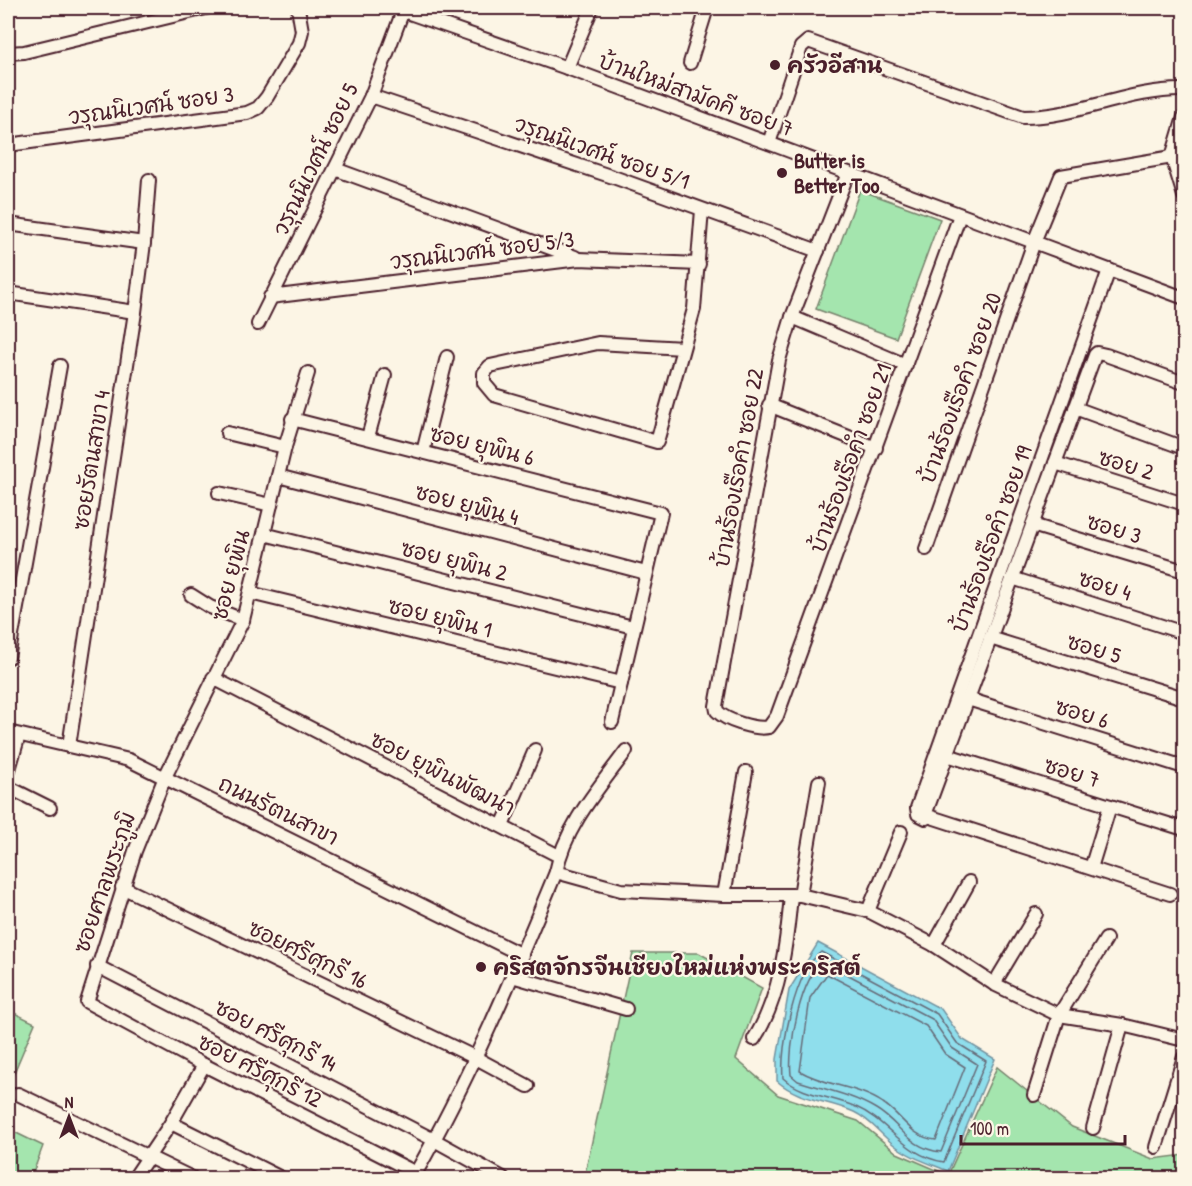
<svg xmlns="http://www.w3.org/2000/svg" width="1192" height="1186" font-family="'Patrick Hand','Playpen Sans Thai',sans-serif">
<rect width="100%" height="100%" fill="#fcf5e5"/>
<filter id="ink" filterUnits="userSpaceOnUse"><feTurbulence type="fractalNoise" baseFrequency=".0167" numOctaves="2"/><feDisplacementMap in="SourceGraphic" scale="12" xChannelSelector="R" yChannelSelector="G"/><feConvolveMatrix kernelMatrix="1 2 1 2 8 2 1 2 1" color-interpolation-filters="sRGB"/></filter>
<g filter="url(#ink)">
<g fill="#a4e5ae" stroke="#77826c" stroke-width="1.5">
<polygon points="860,190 940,219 896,338 816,309"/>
<polygon points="633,953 699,953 762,988 736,1059 778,1095 858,1121 897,1153 948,1175 997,1067 1072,1127 1153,1159 1184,1155 1184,1178 584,1178"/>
<polygon points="8,1010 35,1023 8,1087"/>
<polygon points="8,1129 43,1146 31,1178 8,1178"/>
</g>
<path fill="#8fdeec" stroke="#73929f" stroke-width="1.5" d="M818 943 941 1009 962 1039 995 1059 948 1171C929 1163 909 1157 893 1144 879 1133 871 1120 854 1112 827 1100 800 1101 777 1081V1059L789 990Z"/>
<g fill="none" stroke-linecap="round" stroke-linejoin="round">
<g stroke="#666b78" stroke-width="1.5">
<path d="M821 952 937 1014 957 1043 986 1061 944 1162C904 1156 889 1121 856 1107 832 1096 803 1096 783 1078 780 1047 795 971 821 952Z"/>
<path d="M824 962 932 1019 952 1048 977 1064 941 1152C909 1149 900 1123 876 1109 853 1095 824 1089 798 1081L791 1075C788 1047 800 977 824 962Z"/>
<path d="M827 974 926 1026 945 1054 965 1067 936 1140C911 1138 902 1115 883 1103 858 1086 825 1086 800 1071L810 998Z"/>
</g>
<defs>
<g id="street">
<polyline points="395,8 567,68 1184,298"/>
<polyline points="8,53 24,52 206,8"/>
<polyline points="690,63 707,8"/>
<polyline points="567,68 592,8"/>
<polyline points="371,96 616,178 818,251"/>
<polyline points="1184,117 1172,157 1184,196"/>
<path d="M769 143 801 47 808 41 1023 117C1077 117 1130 89 1184 90"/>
<polyline points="8,145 247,113 258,108 267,97 299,43 302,31 298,8"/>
<polyline points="335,169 575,257"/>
<path d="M848 173 792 317 779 360 716 706 717 711C726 721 756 730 769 727L777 716 960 215"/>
<polyline points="8,224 144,243"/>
<polyline points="8,293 135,312"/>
<polyline points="270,297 579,259 699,264"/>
<polyline points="792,317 906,365"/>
<polyline points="258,324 371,96 404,8"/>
<polyline points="683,348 598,343 490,366 484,373 484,383 494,395 657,442 694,309 702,210"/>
<polyline points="308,373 285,447 243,620 165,777 135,851 87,1002 204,1065 416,1173"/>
<polyline points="769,405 876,448"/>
<polyline points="1075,408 1184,448"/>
<polyline points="292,419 661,513 612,722"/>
<polyline points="227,433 285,447"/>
<polyline points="368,437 385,375"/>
<polyline points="423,452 447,357"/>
<polyline points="1055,463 1184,504"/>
<polyline points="278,476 646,573"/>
<polyline points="219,493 271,505"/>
<polyline points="1032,525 1184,571"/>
<polyline points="264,534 633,627"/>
<polyline points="926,549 1034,242 1061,176 1184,155"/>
<polyline points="1012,578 1184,633"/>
<polyline points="250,593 621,683"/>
<polyline points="191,595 210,607 243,620"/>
<polyline points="990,638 1184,698"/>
<polyline points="8,658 60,366"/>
<polyline points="213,678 559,856"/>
<polyline points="968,699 1184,767"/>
<polyline points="8,732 129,760 522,955"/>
<polyline points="69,746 135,312 144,243 149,180"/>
<polyline points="947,755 1184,829"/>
<polyline points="8,773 19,735"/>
<polyline points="8,787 50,808"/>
<polyline points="926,818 918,814 917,808 1109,270"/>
<polyline points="502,826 535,750"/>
<polyline points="1091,868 1110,806"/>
<polyline points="556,872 621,890 724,895 800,895 868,911 934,945 994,984 1059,1015 1122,1025 1184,1040"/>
<polyline points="122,887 476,1058 528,1086"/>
<polyline points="1170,894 925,815 1095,355 1097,353 1106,355 1184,383"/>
<polyline points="724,895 746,772"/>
<polyline points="800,895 819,782"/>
<polyline points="868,911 901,832"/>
<polyline points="934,945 969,882"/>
<polyline points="97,966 436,1141 503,1178"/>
<polyline points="512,976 626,1009"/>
<polyline points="994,984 1036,914"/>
<path d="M754 1039C780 999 787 942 791 895"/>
<polyline points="18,1094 192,1178"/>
<polyline points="1034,1095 1059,1015 1106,939"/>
<polyline points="171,1123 281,1178"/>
<polyline points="1093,1128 1122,1025"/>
<polyline points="1156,1147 1184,1057"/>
<polyline points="134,1178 171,1123 204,1065"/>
<path d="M413 1178C469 1080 513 976 556 872 565 826 599 788 626 751"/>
</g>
</defs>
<use href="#street" stroke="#4a1f2b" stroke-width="16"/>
<use href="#street" stroke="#fcf5e5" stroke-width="12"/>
</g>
</g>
<g fill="#4a1f2b" stroke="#fcf5e5" stroke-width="2">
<circle cx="775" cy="65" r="6"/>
<circle cx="782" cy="173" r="6"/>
<circle cx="481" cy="967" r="6"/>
</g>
<g text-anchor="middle" stroke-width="4.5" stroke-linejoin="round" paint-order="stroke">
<g font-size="22" font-weight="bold" fill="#4a1f2b" stroke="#fcf5e5" text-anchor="start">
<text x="787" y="73">ครัวอีสาน</text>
<text x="794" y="168">Butter is<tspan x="794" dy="25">Better Too</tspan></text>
<text x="493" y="975">คริสตจักรจีนเชียงใหม่แห่งพระคริสต์</text>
</g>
<g font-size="22" fill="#4a1f2b" stroke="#fcf5e5">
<text transform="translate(696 94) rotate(20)" y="8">บ้านใหม่สามัคคี ซอย 7</text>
<text transform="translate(151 105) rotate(-8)" y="8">วรุณนิเวศน์ ซอย 3</text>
<text transform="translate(602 152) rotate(19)" y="8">วรุณนิเวศน์ ซอย 5/1</text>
<text transform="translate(315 159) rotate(-64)" y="8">วรุณนิเวศน์ ซอย 5</text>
<text transform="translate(482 250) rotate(-7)" y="8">วรุณนิเวศน์ ซอย 5/3</text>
<text transform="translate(960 388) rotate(-70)" y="8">บ้านร้องเรือคำ ซอย 20</text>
<text transform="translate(482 445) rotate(14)" y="8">ซอย ยุพิน 6</text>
<text transform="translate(850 458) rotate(-70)" y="8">บ้านร้องเรือคำ ซอย 21</text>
<text transform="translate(91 460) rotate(-81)" y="8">ซอยรัตนสาขา 4</text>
<text transform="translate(1126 464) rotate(17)" y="8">ซอย 2</text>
<text transform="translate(738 468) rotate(-80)" y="8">บ้านร้องเรือคำ ซอย 22</text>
<text transform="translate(467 504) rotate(15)" y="8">ซอย ยุพิน 4</text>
<text transform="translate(1114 528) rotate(17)" y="8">ซอย 3</text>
<text transform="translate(991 539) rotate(-70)" y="8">บ้านร้องเรือคำ ซอย 19</text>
<text transform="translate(454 560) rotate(14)" y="8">ซอย ยุพิน 2</text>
<text transform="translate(230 575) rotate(-75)" y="8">ซอย ยุพิน</text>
<text transform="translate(1105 585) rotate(18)" y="8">ซอย 4</text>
<text transform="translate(440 617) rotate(14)" y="8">ซอย ยุพิน 1</text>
<text transform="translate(1094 648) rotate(17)" y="8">ซอย 5</text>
<text transform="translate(1082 713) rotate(17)" y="8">ซอย 6</text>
<text transform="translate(1072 772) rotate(17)" y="8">ซอย 7</text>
<text transform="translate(443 773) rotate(27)" y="8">ซอย ยุพินพัฒนา</text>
<text transform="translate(279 810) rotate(26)" y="8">ถนนรัตนสาขา</text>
<text transform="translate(104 882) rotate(-71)" y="8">ซอยศาลพระภูมิ</text>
<text transform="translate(308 954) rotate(26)" y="8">ซอยศรีศุกรี 16</text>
<text transform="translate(276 1035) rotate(27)" y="8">ซอย ศรีศุกรี 14</text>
<text transform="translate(260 1070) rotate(27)" y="8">ซอย ศรีศุกรี 12</text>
</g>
</g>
<rect width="1192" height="1186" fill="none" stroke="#fcf5e5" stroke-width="30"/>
<rect x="15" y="15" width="1162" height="1156" fill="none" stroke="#4a1f2b" stroke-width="2" filter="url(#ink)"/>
<g transform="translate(69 1117)" stroke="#fcf5e5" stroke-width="4.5" paint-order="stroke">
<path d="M0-4.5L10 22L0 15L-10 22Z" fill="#4a1f2b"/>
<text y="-9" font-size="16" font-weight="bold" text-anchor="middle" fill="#4a1f2b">N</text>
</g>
<path d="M961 1135v9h164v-9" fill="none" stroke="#4a1f2b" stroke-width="3"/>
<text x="970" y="1135" font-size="18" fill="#4a1f2b" stroke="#fcf5e5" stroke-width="4.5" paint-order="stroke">100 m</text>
</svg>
